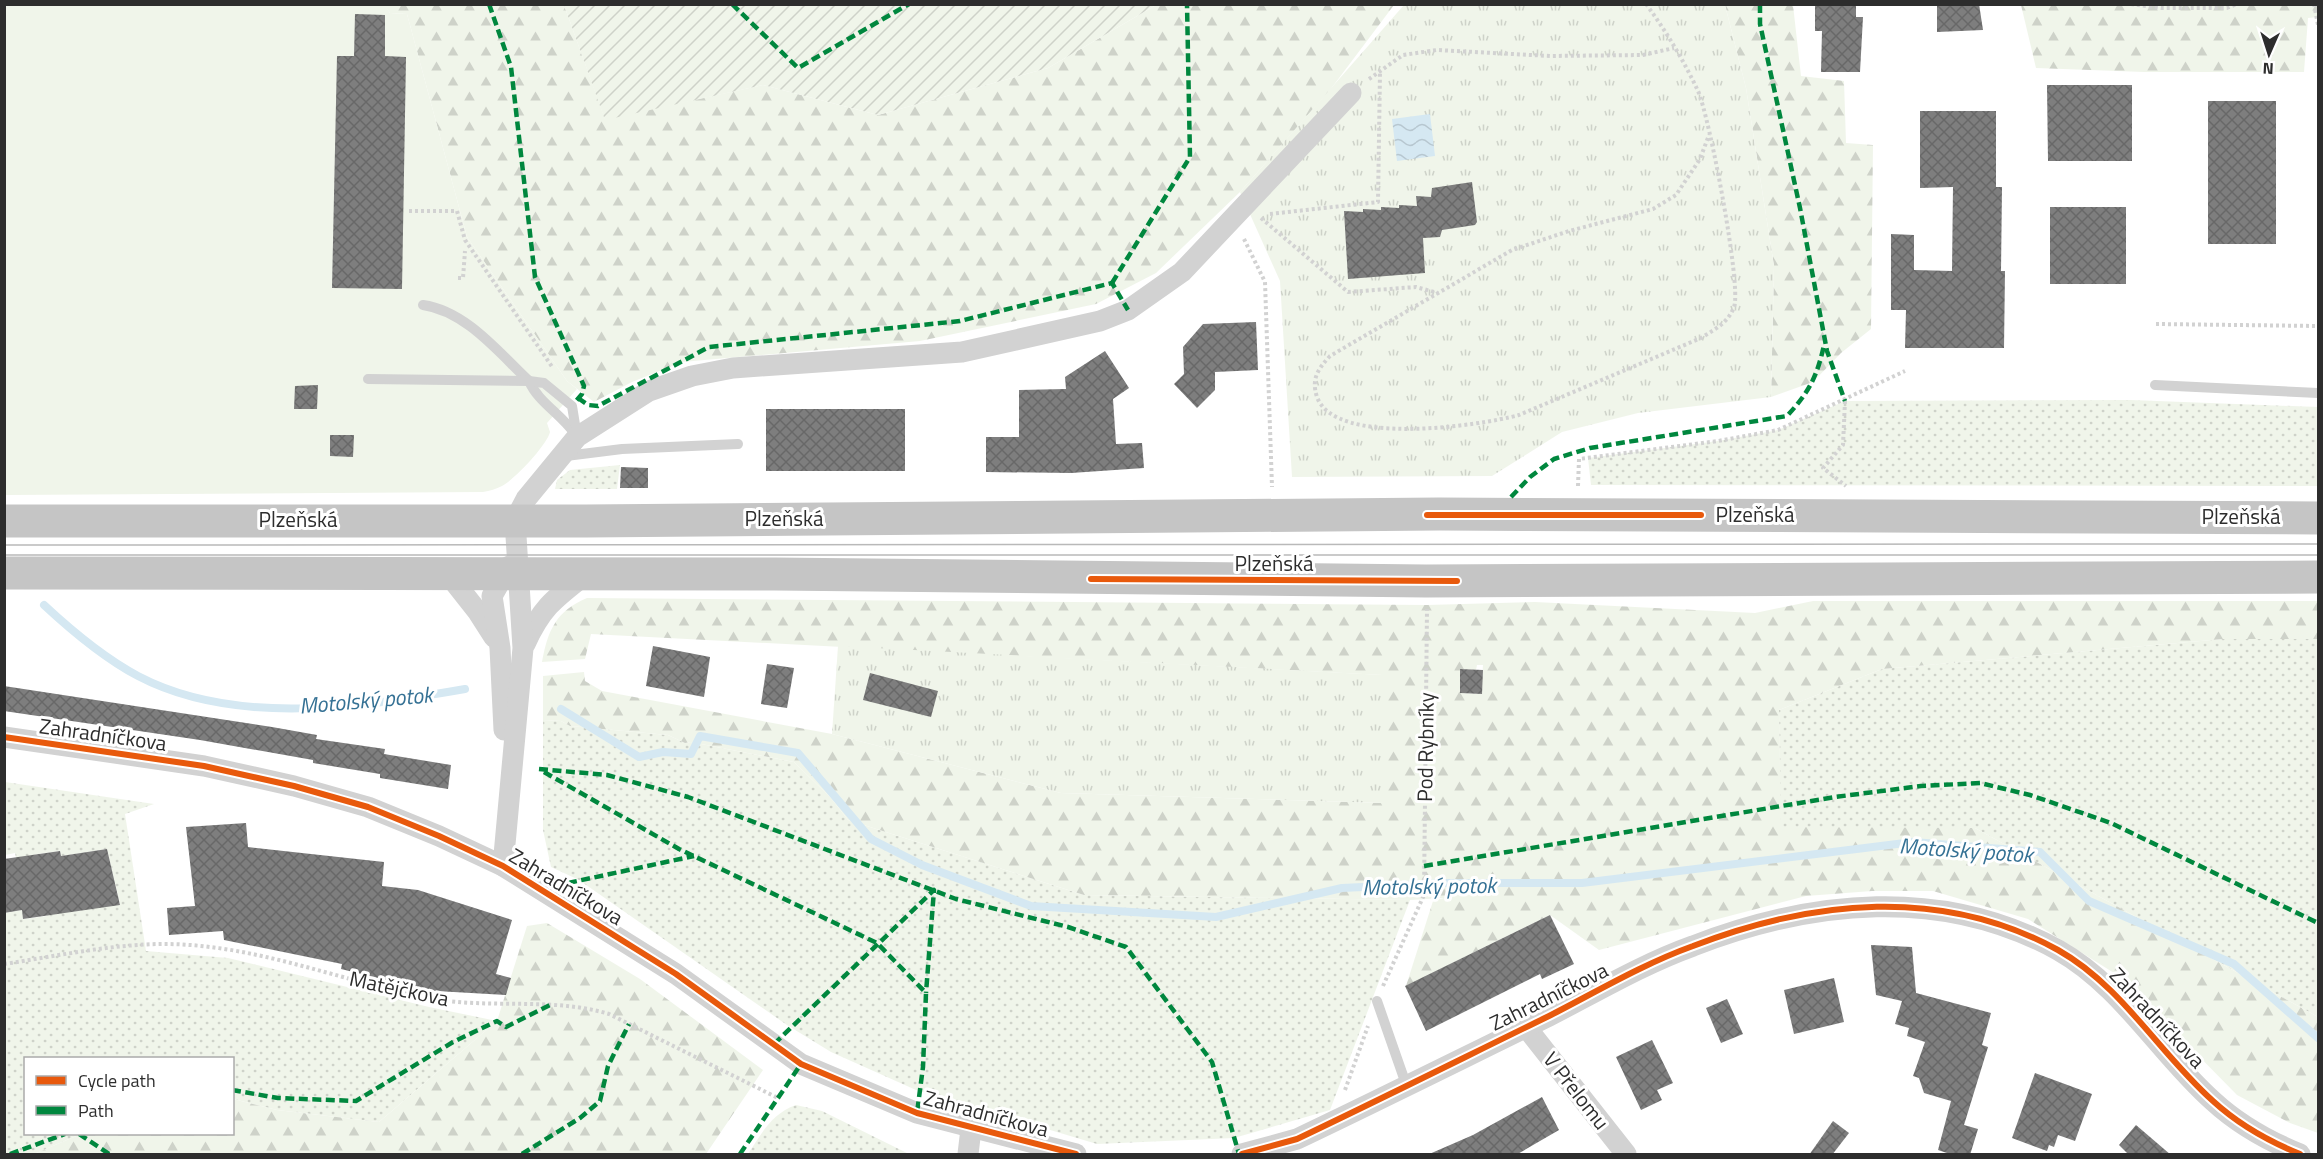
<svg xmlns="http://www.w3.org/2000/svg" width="2323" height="1159" font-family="'Titillium Web',sans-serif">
<defs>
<pattern id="grass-dots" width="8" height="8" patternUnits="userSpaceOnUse" patternTransform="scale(1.5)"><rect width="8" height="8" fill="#f0f5ea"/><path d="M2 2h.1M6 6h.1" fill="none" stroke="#ced2c9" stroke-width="1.8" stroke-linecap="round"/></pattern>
<pattern id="forest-firs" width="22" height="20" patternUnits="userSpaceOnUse" patternTransform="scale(1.5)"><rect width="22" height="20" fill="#f0f5ea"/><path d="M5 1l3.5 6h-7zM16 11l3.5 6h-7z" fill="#ced2c9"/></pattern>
<pattern id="park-tufts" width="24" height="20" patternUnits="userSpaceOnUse" patternTransform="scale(1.5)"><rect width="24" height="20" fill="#f0f5ea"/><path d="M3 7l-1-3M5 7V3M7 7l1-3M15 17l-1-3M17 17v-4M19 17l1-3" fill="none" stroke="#ced2c9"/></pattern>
<pattern id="garden-furrows" width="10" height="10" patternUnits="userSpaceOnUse" patternTransform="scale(1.5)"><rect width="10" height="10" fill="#f0f5ea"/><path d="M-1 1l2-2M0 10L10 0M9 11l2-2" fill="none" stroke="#ced2c9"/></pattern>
<pattern id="water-waves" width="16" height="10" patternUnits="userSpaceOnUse" patternTransform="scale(1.5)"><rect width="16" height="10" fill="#d5e8f2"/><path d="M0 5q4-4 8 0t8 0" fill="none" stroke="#b7c7d0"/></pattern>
<pattern id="building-cross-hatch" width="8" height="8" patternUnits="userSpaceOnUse" patternTransform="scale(1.5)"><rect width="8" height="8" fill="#7e7e7e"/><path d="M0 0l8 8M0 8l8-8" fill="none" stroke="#686868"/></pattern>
</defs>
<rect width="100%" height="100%" fill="#fff"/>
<g fill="url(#grass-dots)">
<polygon points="2131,400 2318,407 2318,486 1591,485 1588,458 1718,441 1778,430 1845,401"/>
<polygon points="620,465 617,489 555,489 557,480 570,470"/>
<polygon points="2223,639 2318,639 2318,1017 1975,828 1780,828 1779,710 1882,669"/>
<polygon points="543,720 561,721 570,726 668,735 685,743 691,742 794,762 831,798 848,820 1084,895 1410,900 1330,1110 1234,1138 1097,1144 916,1090 831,1052 787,1025 579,880 551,867 543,830"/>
<polygon points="5,782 154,804 125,814 146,951 228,958 429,1007 497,1021 379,1122 277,1110 233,1099 232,1058 26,1058 26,1134 81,1134 34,1154 5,1154 5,913 22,910 24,919 47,916 46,907 69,912 120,904 107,849 61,856 60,851 37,854 17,862 15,853 5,855"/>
<path d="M796 1105 822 1111 909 1154H748C762 1133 771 1114 796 1105Z"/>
</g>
<g fill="url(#forest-firs)" fill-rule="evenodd">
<polygon points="2318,4 2318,17 2308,18 2304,72 2144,72 2036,68 2021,5"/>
<polygon points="384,5 564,5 605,119 763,85 878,115 1048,68 1156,5 1394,5 1330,90 1240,192 1156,273 1096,304 920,341 682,362 632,382 594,402 567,381 467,237 407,14 390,13"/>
<polygon points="1725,5 1793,5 1801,76 1844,81 1846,143 1873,145 1871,329 1841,353 1813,382 1771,397 1774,266 1746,88"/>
<path d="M587 598 1427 605 1535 602 1755 613 1813 601H2318V639H2223L1882 669 1779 710 1781 827 1975 828 2318 1017V1133L2290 1123 2237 1095 2122 978 2028 919 1933 891H1872L1806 896 1599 950 1550 915 1406 986 1433 901 1444 898 1410 900 1084 895 848 820 831 798 794 762 691 742 685 743 668 735 570 726 561 721 543 720V676L584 672 585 681 602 691 832 734 1061 793 1383 803 1382 675 591 634 585 659 542 662C548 630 556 611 587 598ZM1477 665H1483L1481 694 1460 693V669L1476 670Z"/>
<polygon points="547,923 640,979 763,1070 706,1154 34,1154 81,1134 232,1134 233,1099 277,1110 379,1122 497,1021 527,926"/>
</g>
<g fill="url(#park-tufts)">
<polygon points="1404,5 1725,5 1746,88 1774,266 1771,397 1638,413 1562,432 1492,476 1292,477 1280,281 1240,192"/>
<polygon points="838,646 1383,675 1384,803 1061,793 832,734"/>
</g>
<polygon fill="url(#garden-furrows)" points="564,5 564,4 1156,5 1048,68 878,115 763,85 605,120"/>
<path fill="#f0f5ea" d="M384 4 390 13 407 14 467 237 567 381 577 389 547 423 550 432C547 445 514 480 502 486 496 489 490 491 483 492L5 495 4 5Z"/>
<polygon fill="url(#water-waves)" points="1430,114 1435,156 1397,161 1392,119"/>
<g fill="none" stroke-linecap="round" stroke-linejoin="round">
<g stroke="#d5e8f2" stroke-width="8">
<path d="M44 605C73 632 104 658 138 676 235 727 363 707 465 689"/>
<polyline points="561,709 639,757 663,752 691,754 700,736 798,753 871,839 922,865 1031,906 1216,917 1342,888 1446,883 1582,883 1913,842 2040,852 2089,901 2234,964 2318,1038"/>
</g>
</g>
<g fill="url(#building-cross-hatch)">
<polygon points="1815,4 1856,4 1856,17 1863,17 1860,72 1821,72 1822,31 1815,31"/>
<polygon points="1937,4 1979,4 1983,30 1937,32"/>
<polygon points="355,14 385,15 385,56 406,57 402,289 332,288 337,56 354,56"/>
<polygon points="2047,85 2132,85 2132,161 2048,161"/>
<rect x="2208" y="101" width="68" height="143"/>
<polygon points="1920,111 1996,111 1996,187 2002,187 2001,271 2005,271 2004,348 1905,348 1906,310 1891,310 1891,234 1914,235 1914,270 1952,271 1953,187 1920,188"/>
<polygon points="1472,182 1477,222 1475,225 1442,230 1440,237 1423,238 1425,273 1348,279 1344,211 1363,212 1363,209 1381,210 1381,207 1399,208 1399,205 1417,206 1416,196 1431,197 1432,188"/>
<rect x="2050" y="207" width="76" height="77"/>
<polygon points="1256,322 1258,370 1215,372 1215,390 1197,408 1174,384 1184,374 1183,347 1203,324"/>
<polygon points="1105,351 1129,388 1113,399 1116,444 1142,443 1144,468 1071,473 986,472 986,437 1019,437 1019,390 1066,389 1065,377"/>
<polygon points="318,385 317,409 294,409 295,386"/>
<rect x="766" y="409" width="139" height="62"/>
<polygon points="330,435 354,435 353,457 330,456"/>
<polygon points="621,467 648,468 648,488 620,488"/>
<polygon points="653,646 710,657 704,697 646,686"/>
<polygon points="767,664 794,668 787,708 761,704"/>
<polygon points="1460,669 1483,670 1482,694 1460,693"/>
<polygon points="870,673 938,691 931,717 863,700"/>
<polygon points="4,686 272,727 317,735 316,739 385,749 384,754 451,765 448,789 380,778 380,774 313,763 313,760 200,740 4,711"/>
<polygon points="246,823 248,847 384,862 382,886 418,890 512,920 496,974 511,978 506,995 436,991 398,983 341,969 342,964 224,940 223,931 169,935 167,908 195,906 186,827"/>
<polygon points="107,849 120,905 23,919 22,910 4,913 4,859 60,851 61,856"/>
<polygon points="1550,915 1574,964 1542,979 1540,974 1426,1031 1405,986"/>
<polygon points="1871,945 1912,947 1916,993 1991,1013 1982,1045 1988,1047 1964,1125 1978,1129 1970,1155 1953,1155 1938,1150 1951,1101 1924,1093 1919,1078 1913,1076 1925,1042 1907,1036 1909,1028 1895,1024 1902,1001 1876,995"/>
<polygon points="1834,978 1844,1022 1794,1034 1784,990"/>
<polygon points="1727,999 1743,1034 1721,1043 1706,1008"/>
<polygon points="1652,1040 1673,1083 1657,1090 1662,1100 1641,1110 1616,1057"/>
<polygon points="2035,1073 2092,1094 2075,1141 2058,1135 2054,1147 2049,1145 2047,1151 2012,1138"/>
<polygon points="1542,1097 1559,1130 1516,1155 1427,1155 1473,1135"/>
<polygon points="1833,1121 1849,1133 1832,1155 1809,1155"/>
<polygon points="2136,1125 2171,1155 2129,1155 2119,1145"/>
</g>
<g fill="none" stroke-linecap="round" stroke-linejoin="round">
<g stroke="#d2d2d2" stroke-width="4" stroke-dasharray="3 3" stroke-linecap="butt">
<path d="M1646 4C1666 31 1684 61 1698 91 1709 115 1742 287 1734 307 1728 323 1715 329 1701 338L1519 415C1478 426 1335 447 1317 397 1311 379 1318 369 1330 356L1512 250 1569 231 1653 209 1676 195 1700 159 1709 135"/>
<polyline points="2131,4 2161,8 2227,8 2237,4"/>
<polyline points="2314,4 2318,25"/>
<polyline points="1369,79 1403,55 1437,50 1550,56 1643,55 1674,48"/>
<polyline points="409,211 457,211 465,240 553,368"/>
<polyline points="1270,214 1378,202 1380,72"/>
<polyline points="1261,218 1348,292 1416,287 1438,293"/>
<polyline points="1244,239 1265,282 1272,487"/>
<polyline points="458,278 463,278 465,251"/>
<polyline points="2156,324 2318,326"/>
<polyline points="1845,401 1843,445 1823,468 1846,486"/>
<polyline points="1578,486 1579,459 1718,441 1778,430 1905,371"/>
<path d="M4 964C65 955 128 940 190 945 273 951 352 984 434 999 492 1009 553 997 609 1014L778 1098"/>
<polyline points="1383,986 1424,895 1427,609"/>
<polyline points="1345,1090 1368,1026"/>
</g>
<g stroke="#d2d2d2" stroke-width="10">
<path d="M423 305C466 311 499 353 529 381 538 402 561 414 575 434"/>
<polyline points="368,379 529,381 544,383 572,406 577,437"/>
<polyline points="2155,385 2318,393"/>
<polyline points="566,456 622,449 738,444"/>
<polyline points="1377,1001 1407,1087"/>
</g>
<g stroke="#d2d2d2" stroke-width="21">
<polyline points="448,574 478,612 494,637"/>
<path d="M525 644C542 607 554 599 586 574"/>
<polyline points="504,730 500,648 492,596 509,566"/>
<polyline points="4,737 204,766 294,786 368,807 439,836 503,866 676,974 801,1064 917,1113 1076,1154"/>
<polyline points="503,866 523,648 515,520 526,499 577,437 649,391 692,376 733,368 962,352 1100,321 1128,310 1182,272 1351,93"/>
<polyline points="1526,1027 1626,1154"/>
<polyline points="968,1154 971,1129"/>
<path d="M1242 1154 1297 1139C1381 1099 1465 1057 1549 1016 1596 992 1643 964 1693 946 1812 900 1942 886 2058 950 2122 986 2159 1053 2213 1101 2238 1124 2268 1141 2300 1154"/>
</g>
<g stroke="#c5c5c5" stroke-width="33">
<polyline points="4,521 586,521 1439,514 2318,518"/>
<polyline points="4,573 775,574 1426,581 2318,577"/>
</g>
<g stroke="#b9b9b9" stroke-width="1.5">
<polyline points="4,545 2318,544"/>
<polyline points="4,555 2318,555"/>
</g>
<g stroke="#00873e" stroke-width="4.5" stroke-dasharray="9 4.5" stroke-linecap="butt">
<polyline points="489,4 511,67 535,277 584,386 582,394 576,401"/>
<polyline points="732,4 798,68 909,4"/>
<polyline points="1760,4 1760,24 1800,208 1827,351 1845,401"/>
<polyline points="1112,283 1190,157 1187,4"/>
<polyline points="578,398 588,405 598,406 709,347 960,321 1112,283 1128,310"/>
<path d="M1511 497 1530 477 1554 459 1590 448 1787 416C1809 392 1817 377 1824 345"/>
<polyline points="539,769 607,775 688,797 956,899 1068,927 1126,947 1212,1062 1239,1154"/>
<polyline points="544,772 679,849 877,943 926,993 923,1067 917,1113"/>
<polyline points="1424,866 1835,797 1921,786 1980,783 2030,795 2111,823 2318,923"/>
<polyline points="568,883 694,856"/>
<polyline points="774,1044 934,890 926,993"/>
<polyline points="232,1090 278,1098 356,1101 453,1042 497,1021 506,1027 550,1005"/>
<polyline points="79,1134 109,1154"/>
<polyline points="10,1154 65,1134"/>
<polyline points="522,1154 580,1118 600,1101 608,1066 629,1024"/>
<polyline points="740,1154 801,1064"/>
</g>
<defs>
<g id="cycleway">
<polyline points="1427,515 1701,515"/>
<polyline points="1091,579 1457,581"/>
<polyline points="4,737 204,766 294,786 368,807 439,836 503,866 676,974 801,1064 917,1113 1076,1154"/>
<path d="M1242 1154 1297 1139C1381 1099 1465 1057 1549 1016 1596 992 1643 964 1693 946 1812 900 1942 886 2058 950 2122 986 2159 1053 2213 1101 2238 1124 2268 1141 2300 1154"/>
</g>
</defs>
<use href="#cycleway" stroke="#fff" stroke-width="10"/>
<use href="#cycleway" stroke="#e8590c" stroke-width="6"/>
</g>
<g text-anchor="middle" stroke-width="6" stroke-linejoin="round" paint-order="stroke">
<g font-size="21" fill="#2d2d2d" stroke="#fff">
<text x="1755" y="522">Plzeňská</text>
<text x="2241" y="524">Plzeňská</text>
<text x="784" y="526">Plzeňská</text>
<text x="298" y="527">Plzeňská</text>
<text x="1274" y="571">Plzeňská</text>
<text transform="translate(103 735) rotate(8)" y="7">Zahradníčkova</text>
<text transform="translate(1426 747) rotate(-89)" y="7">Pod Rybníky</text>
<text transform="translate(566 887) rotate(31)" y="7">Zahradníčkova</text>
<text transform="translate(399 989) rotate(12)" y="7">Matějčkova</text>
<text transform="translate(1549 997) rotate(-26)" y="7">Zahradníčkova</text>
<text transform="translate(2157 1018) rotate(47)" y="7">Zahradníčkova</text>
<text transform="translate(1576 1091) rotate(52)" y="7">V Přelomu</text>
<text transform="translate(986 1114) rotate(15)" y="7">Zahradníčkova</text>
</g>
<g font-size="22" font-style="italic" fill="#357194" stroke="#fff">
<text transform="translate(366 700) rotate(-5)" y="8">Motolský potok</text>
<text transform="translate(1966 850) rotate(4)" y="8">Motolský potok</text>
<text transform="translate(1429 886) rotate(-1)" y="8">Motolský potok</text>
</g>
</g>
<rect width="2323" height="1159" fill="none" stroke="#2d2d2d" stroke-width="12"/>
<rect x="24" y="1057" width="210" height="78" fill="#ffffff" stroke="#ababab" stroke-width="1.5"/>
<rect x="36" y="1076" width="30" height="9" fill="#e8590c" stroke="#ababab" stroke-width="1.5"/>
<text x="78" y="1087" font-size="18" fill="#2d2d2d">Cycle path</text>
<rect x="36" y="1106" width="30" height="9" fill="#00873e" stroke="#ababab" stroke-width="1.5"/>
<text x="78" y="1117" font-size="18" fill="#2d2d2d">Path</text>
<g transform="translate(2269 54) rotate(183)" stroke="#ffffff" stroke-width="4.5" paint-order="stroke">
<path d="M0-4.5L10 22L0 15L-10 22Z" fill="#2d2d2d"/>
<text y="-9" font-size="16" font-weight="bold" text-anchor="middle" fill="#2d2d2d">N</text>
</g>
</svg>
